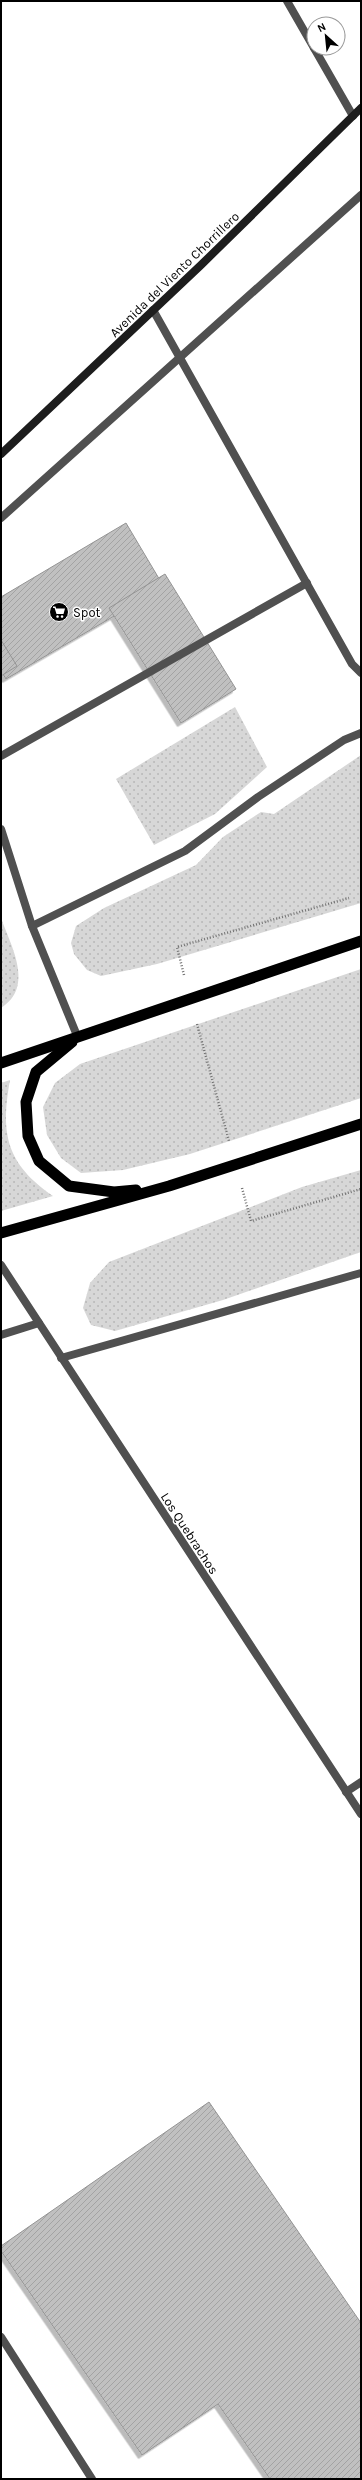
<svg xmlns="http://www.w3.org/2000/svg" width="362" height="2480" font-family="Karla,sans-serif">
<defs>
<pattern id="grass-dots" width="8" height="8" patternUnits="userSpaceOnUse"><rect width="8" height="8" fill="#d7d7d7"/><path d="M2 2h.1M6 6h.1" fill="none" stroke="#b7b7b7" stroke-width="1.8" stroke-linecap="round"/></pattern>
<pattern id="building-hatch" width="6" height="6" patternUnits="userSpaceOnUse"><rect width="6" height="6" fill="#c0c0c0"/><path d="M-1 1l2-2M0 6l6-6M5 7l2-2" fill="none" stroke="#a3a3a3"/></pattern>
<filter id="shadow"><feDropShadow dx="-3.5" dy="3.5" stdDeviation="0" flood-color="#0004"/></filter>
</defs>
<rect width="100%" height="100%" fill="#fff"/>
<g fill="url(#grass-dots)">
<polygon points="235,707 267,767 215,814 154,845 116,779"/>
<polygon points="361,755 361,903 157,964 101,976 87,970 74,954 71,943 76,926 104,908 196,865 223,837 261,812 274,814"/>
<path d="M1 918C11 946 35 987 1 1008Z"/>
<polygon points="361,969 361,1098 190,1154 123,1170 81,1173 61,1158 47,1135 43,1107 55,1083 80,1064"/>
<path d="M10 1080C0 1135 7 1164 53 1196L1 1211V1083Z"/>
<polygon points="361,1170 361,1252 223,1300 115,1331 91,1325 83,1308 90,1283 109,1262 302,1187"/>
</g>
<g fill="url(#building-hatch)" stroke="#949494" filter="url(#shadow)">
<polygon points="126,523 164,587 6,679 1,671 1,597"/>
<polygon points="165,574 236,689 181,723 109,608"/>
<polygon points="1,640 17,666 1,676"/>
<polygon points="209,2102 361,2323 361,2479 270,2479 218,2404 142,2455 1,2251 1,2246"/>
</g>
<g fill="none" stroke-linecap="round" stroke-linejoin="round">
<g stroke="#727272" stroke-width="2.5" stroke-dasharray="1 2" stroke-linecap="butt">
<polyline points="184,975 177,947 349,898"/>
<polyline points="197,1024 229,1141"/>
<polyline points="242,1188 251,1221 361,1189"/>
</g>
<g stroke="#505050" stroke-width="8">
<polyline points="153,310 352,664 361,673"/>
<polyline points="1,518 361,195"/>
<polyline points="1,756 307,583"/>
<polyline points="1,829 32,926 78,1038"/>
<polyline points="1,1335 39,1323"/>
<polyline points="1,2337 92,2479"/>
</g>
<g stroke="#505050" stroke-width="8">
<polyline points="287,1 314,48"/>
<polyline points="314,48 353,116"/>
<polyline points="32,926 185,851 258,797 344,740 361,733"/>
<polyline points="1,1265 361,1814"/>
<polyline points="61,1358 361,1273"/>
<polyline points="346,1792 361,1782"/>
</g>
<polyline stroke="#1d1d1d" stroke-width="8" points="1,454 201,265 361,108"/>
<g stroke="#000" stroke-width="11">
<polyline points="72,1042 36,1072 26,1102 28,1136 39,1161 69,1186 114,1192 136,1190"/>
<polyline points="1,1063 361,941"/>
<polyline points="1,1233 169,1186 361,1124"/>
</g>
</g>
<defs>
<symbol id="supermarket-disc" viewBox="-11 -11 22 22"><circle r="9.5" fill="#000" stroke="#fff"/><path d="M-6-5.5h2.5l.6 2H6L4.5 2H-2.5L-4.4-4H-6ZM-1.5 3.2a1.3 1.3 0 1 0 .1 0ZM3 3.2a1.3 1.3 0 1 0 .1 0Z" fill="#fff"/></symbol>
</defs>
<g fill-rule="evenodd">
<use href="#supermarket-disc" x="48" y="601" width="22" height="22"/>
</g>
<g text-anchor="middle" stroke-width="3" stroke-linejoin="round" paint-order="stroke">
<g font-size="13" fill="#000" stroke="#fff">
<text transform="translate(174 274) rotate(-44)" y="5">Avenida del Viento Chorrillero</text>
<text transform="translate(190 1533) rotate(57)" y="5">Los Quebrachos</text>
</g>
<g font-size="13" fill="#000" stroke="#fff" text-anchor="start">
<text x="73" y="617">Spot</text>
</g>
</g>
<rect width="362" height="2480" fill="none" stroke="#000000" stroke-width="4"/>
<g transform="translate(326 36) rotate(333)"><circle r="19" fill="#ffffff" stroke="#999999"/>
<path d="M0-3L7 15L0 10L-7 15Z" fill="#000000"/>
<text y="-6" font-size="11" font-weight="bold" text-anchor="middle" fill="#000000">N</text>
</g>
</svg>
